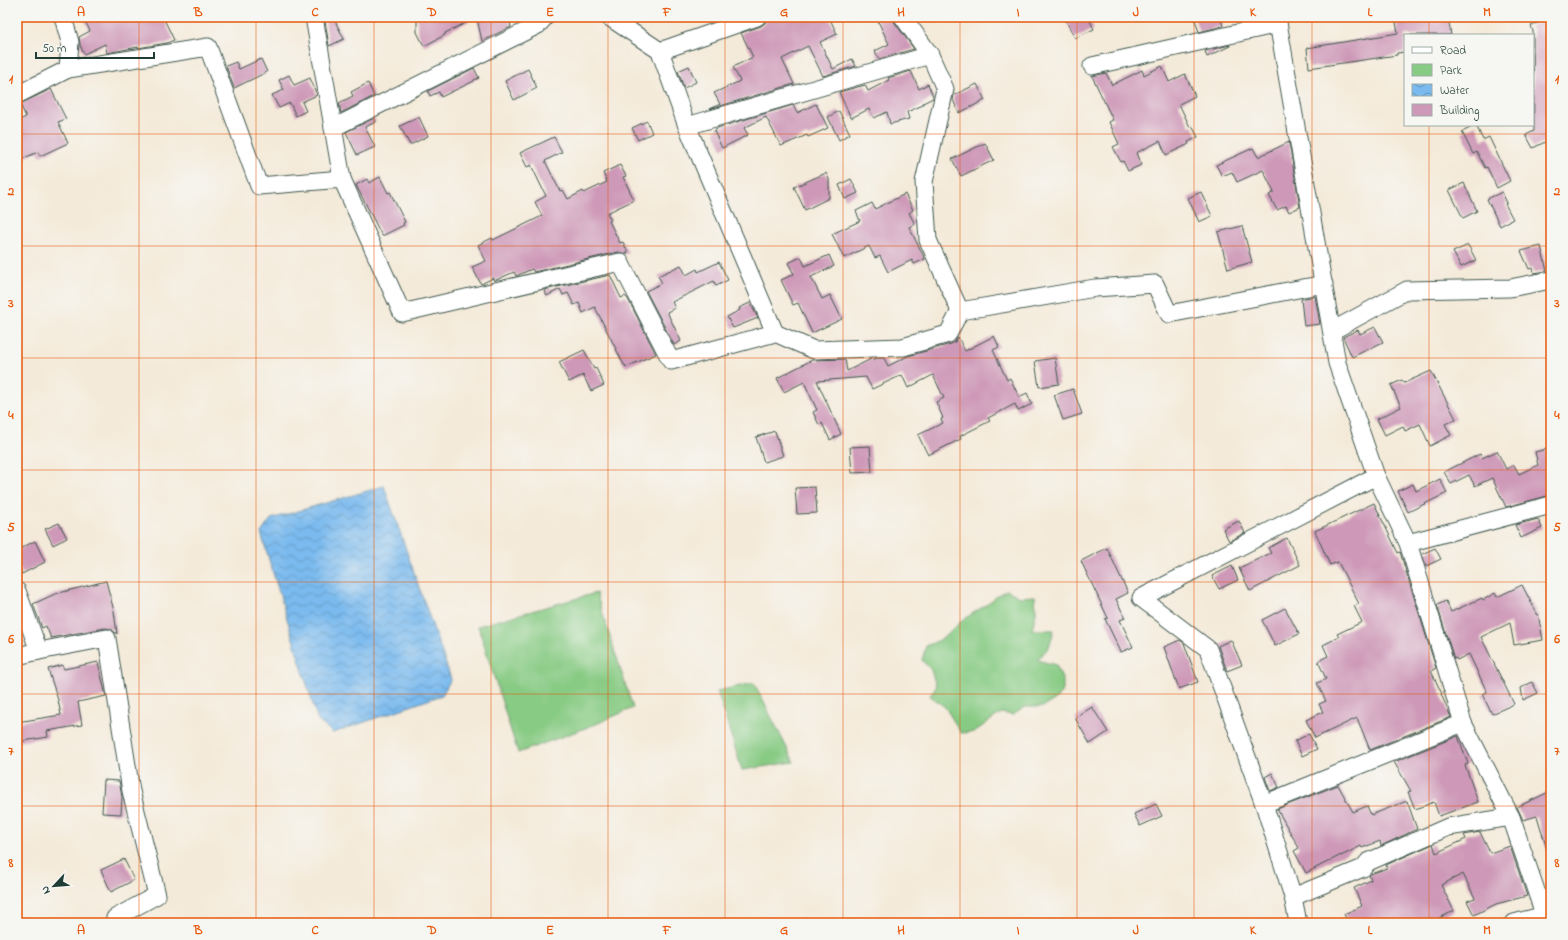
<svg xmlns="http://www.w3.org/2000/svg" width="1568" height="940" font-family="'Indie Flower',sans-serif">
<defs>
<pattern id="water-waves" width="16" height="10" patternUnits="userSpaceOnUse"><rect width="16" height="10" fill="#7abaee"/><path d="M0 5q4-4 8 0t8 0" fill="none" stroke="#6398c2"/></pattern>
</defs>
<rect width="100%" height="100%" fill="#f6f6f2"/>
<filter id="ink" filterUnits="userSpaceOnUse"><feTurbulence type="fractalNoise" baseFrequency=".025" numOctaves="2"/><feDisplacementMap in="SourceGraphic" scale="8" xChannelSelector="R" yChannelSelector="G"/><feConvolveMatrix kernelMatrix="1 2 1 2 8 2 1 2 1" color-interpolation-filters="sRGB"/></filter>
<filter id="wash" filterUnits="userSpaceOnUse"><feTurbulence type="fractalNoise" baseFrequency=".012" numOctaves="4" result="noise"/><feDisplacementMap in="SourceGraphic" scale="16" xChannelSelector="R" yChannelSelector="G"/><feGaussianBlur stdDeviation="0.9" result="paint"/><feColorMatrix in="noise" values="0 0 0 0 0 0 0 0 0 0 0 0 0 0 0 0 0 1.4 0 .05"/><feComposite in="paint" operator="in"/></filter>
<g filter="url(#wash)">
<rect width="100%" height="100%" fill="#f4ead9"/>
<g fill="#88cb84" stroke="#54845c">
<polygon points="1007,590 1020,597 1035,596 1036,612 1032,630 1054,630 1049,647 1037,660 1056,665 1063,681 1063,690 1056,699 1043,707 1025,707 1013,715 1001,713 974,732 961,733 945,707 930,696 936,686 931,670 922,660 926,646 942,639 964,619 986,605 998,595"/>
<polygon points="596,593 633,708 596,724 518,753 478,626"/>
<polygon points="754,683 794,762 742,770 717,691"/>
</g>
<polygon fill="url(#water-waves)" stroke="#4c7c91" points="384,486 451,679 442,695 333,733 318,721 261,533 271,519"/>
<g id="blocks">
<g fill="#ce99b8">
<polygon points="83,17 130,17 132,21 150,17 163,17 174,40 167,43 138,48 138,47 107,53 105,44 84,54 80,45 79,37 90,31"/>
<polygon points="333,17 344,39 329,46 325,21"/>
<polygon points="417,17 478,17 445,33 445,35 424,46 417,32"/>
<polygon points="485,17 509,17 511,27 482,41 477,19"/>
<polygon points="767,17 829,17 837,34 820,42 833,69 852,59 856,66 823,76 808,46 782,59 794,84 710,109 720,104 714,93 740,81 733,67 753,57 741,33 761,26 765,23"/>
<polygon points="876,17 893,17 895,23 914,49 879,59 875,51 889,44"/>
<polygon points="1064,17 1088,17 1094,29 1075,38"/>
<polygon points="1194,17 1220,17 1223,26 1199,32"/>
<polygon points="1395,17 1448,17 1451,35 1405,35 1405,52 1397,53 1397,55 1309,68 1307,48 1398,33"/>
<polygon points="1546,19 1551,30 1551,139 1533,148 1526,135 1534,131 1533,31 1531,26"/>
<polygon points="1230,45 1230,46 1207,57 1205,51"/>
<polygon points="261,59 267,72 234,88 226,66 236,62 239,69"/>
<polygon points="689,66 696,82 684,88 678,71"/>
<polygon points="1162,66 1169,82 1185,74 1195,96 1179,104 1190,127 1192,126 1198,137 1188,142 1189,144 1166,155 1160,141 1136,153 1141,165 1128,171 1123,161 1121,162 1113,147 1119,144 1109,122 1113,120 1092,76 1106,73 1112,85 1142,70 1144,75"/>
<polygon points="474,68 479,78 474,80 474,81 441,97 439,92 430,96 428,91"/>
<polygon points="528,69 537,88 514,100 505,81"/>
<polygon points="911,71 919,89 928,84 933,96 933,98 923,103 923,105 907,112 909,119 890,124 887,112 874,118 869,109 851,118 839,92 865,85 868,91 889,80 888,78"/>
<polygon points="289,75 294,85 310,78 317,95 302,102 306,111 296,116 290,103 279,108 272,95 284,90 279,80"/>
<polygon points="368,83 374,96 341,113 339,103 353,96 351,92"/>
<polygon points="977,84 985,100 959,113 953,100 954,95"/>
<polygon points="51,89 66,119 58,122 68,143 40,156 38,152 17,161 17,121 26,117 20,104"/>
<polygon points="816,104 828,128 808,137 807,135 781,146 766,117 744,128 748,135 722,148 714,131 717,129 717,128 793,105 797,113"/>
<polygon points="839,111 850,134 839,140 828,117"/>
<polygon points="419,117 428,136 410,145 400,126"/>
<polygon points="374,118 376,122 365,127 375,147 357,155 346,132"/>
<polygon points="647,121 652,133 638,140 632,128"/>
<polygon points="1476,125 1483,140 1489,137 1510,181 1497,188 1487,167 1485,168 1477,152 1473,154 1462,132"/>
<polygon points="554,137 562,152 545,161 560,191 563,190 568,199 583,191 584,193 607,182 603,173 620,165 626,176 623,177 634,200 607,213 611,220 609,221 620,243 623,242 628,253 626,254 618,252 534,272 532,269 516,276 514,272 494,281 493,278 481,284 472,267 486,261 478,245 492,238 493,240 542,216 535,202 546,196 531,165 527,167 520,153"/>
<polygon points="1289,142 1300,207 1289,212 1286,206 1277,210 1269,195 1274,192 1263,170 1237,182 1232,172 1222,176 1216,165 1253,148 1258,157"/>
<polygon points="985,143 994,160 961,176 952,159"/>
<polygon points="826,173 829,179 829,198 805,210 794,187"/>
<polygon points="380,177 388,193 390,192 405,222 403,223 404,225 382,236 356,185 367,179 369,183"/>
<polygon points="851,179 858,193 845,199 839,185"/>
<polygon points="1464,183 1477,211 1463,218 1449,190"/>
<polygon points="1201,192 1212,216 1199,222 1188,198"/>
<polygon points="1502,192 1507,203 1505,204 1513,219 1500,226 1487,199"/>
<polygon points="905,194 913,210 909,213 915,224 909,227 925,259 914,264 912,260 888,272 880,256 875,258 869,246 844,258 832,234 860,221 856,211 872,203 875,209"/>
<polygon points="1242,226 1252,262 1228,269 1218,232"/>
<polygon points="1468,245 1476,260 1461,267 1453,252"/>
<polygon points="1541,246 1547,271 1534,273 1533,268 1529,269 1521,251"/>
<polygon points="829,255 834,266 811,277 822,299 830,295 842,319 812,333 798,303 793,305 781,280 794,274 788,263 801,257 805,266"/>
<polygon points="719,262 728,280 716,286 714,281 672,302 675,308 667,312 681,341 674,345 646,291 662,283 658,276 681,265 686,275 697,269 698,272"/>
<polygon points="610,275 621,298 625,296 628,299 656,354 626,367 625,365 624,365 595,307 583,313 579,303 574,305 568,293 563,295 560,289 547,296 544,290"/>
<polygon points="1315,296 1320,324 1304,326 1301,299"/>
<polygon points="750,303 758,318 733,328 727,317 740,310 739,308"/>
<polygon points="1375,327 1383,342 1352,357 1343,337 1358,330 1360,334"/>
<polygon points="994,336 999,347 993,350 1007,380 1010,378 1019,397 1027,393 1032,404 1018,411 1015,404 988,418 990,421 960,436 961,439 928,455 918,435 943,423 941,419 943,418 936,402 944,398 933,375 908,388 902,375 872,389 866,377 817,381 841,434 830,440 822,423 819,425 813,412 817,410 804,382 784,392 777,378 812,360 845,359 847,371 871,359 872,360 877,358 884,358 888,366 908,356 951,344 955,342 958,337 965,351"/>
<polygon points="584,350 594,369 596,368 604,385 591,391 583,375 569,382 559,362"/>
<polygon points="1055,358 1059,384 1039,387 1035,361"/>
<polygon points="1431,371 1456,419 1445,424 1451,435 1430,446 1420,424 1405,431 1403,426 1385,435 1377,419 1401,407 1391,385 1402,380 1404,383"/>
<polygon points="1073,389 1082,414 1063,420 1054,395"/>
<polygon points="775,431 783,456 764,462 756,437"/>
<polygon points="870,446 872,472 852,473 850,447"/>
<polygon points="1551,448 1551,495 1506,507 1492,478 1475,486 1469,475 1451,484 1444,472 1480,454 1482,458 1497,451 1506,469 1514,465 1519,474 1538,465 1535,452"/>
<polygon points="1440,479 1447,493 1408,512 1398,491 1413,484 1416,491"/>
<polygon points="815,487 817,513 797,514 795,488"/>
<polygon points="1374,503 1398,553 1400,552 1436,668 1431,671 1442,694 1441,694 1451,717 1370,750 1357,718 1315,738 1306,720 1323,712 1319,704 1326,701 1317,683 1326,679 1318,661 1328,656 1323,645 1339,637 1337,634 1362,622 1354,606 1359,604 1338,562 1330,565 1315,531"/>
<polygon points="1538,519 1542,528 1521,538 1515,525"/>
<polygon points="1239,521 1245,533 1229,541 1223,529"/>
<polygon points="59,523 67,538 53,545 45,529"/>
<polygon points="1287,538 1300,565 1250,591 1239,568 1271,553 1268,548"/>
<polygon points="35,541 45,562 22,574 17,563 17,550"/>
<polygon points="1107,548 1128,593 1116,599 1125,618 1120,620 1133,647 1121,652 1105,619 1108,618 1081,561"/>
<polygon points="1435,548 1441,559 1426,566 1422,554"/>
<polygon points="1232,566 1238,580 1219,589 1212,576"/>
<polygon points="106,581 114,611 117,634 111,629 105,628 51,638 46,626 42,628 33,604 55,594"/>
<polygon points="1522,585 1537,614 1538,614 1543,640 1514,645 1510,623 1481,637 1514,704 1492,714 1482,694 1487,692 1469,654 1457,660 1456,658 1454,659 1437,605 1446,601 1451,612 1482,598 1483,600 1495,593 1497,597"/>
<polygon points="1285,608 1299,634 1275,646 1262,620"/>
<polygon points="1180,640 1184,643 1198,682 1179,689 1164,647"/>
<polygon points="1231,640 1242,665 1227,671 1218,646"/>
<polygon points="98,662 106,696 78,702 82,725 47,731 48,737 17,742 17,722 61,715 58,700 48,669 62,665 64,669"/>
<polygon points="1532,682 1538,693 1523,700 1521,688"/>
<polygon points="1092,707 1108,732 1090,744 1075,718"/>
<polygon points="1309,734 1317,749 1302,756 1295,741"/>
<polygon points="1458,736 1468,764 1465,765 1478,802 1439,816 1434,802 1415,809 1408,792 1411,791 1394,762"/>
<polygon points="1272,773 1279,787 1270,791 1265,777"/>
<polygon points="104,780 119,781 122,797 121,814 102,813"/>
<polygon points="1338,785 1353,812 1367,806 1371,815 1407,801 1417,829 1381,846 1380,841 1362,848 1361,846 1341,856 1341,855 1306,873 1294,851 1299,848 1277,809"/>
<polygon points="1551,791 1551,852 1548,853 1537,816 1523,820 1517,807"/>
<polygon points="1156,804 1162,816 1140,826 1134,814"/>
<polygon points="1480,832 1490,853 1510,846 1527,896 1496,904 1474,915 1467,901 1475,898 1463,874 1441,885 1454,911 1429,923 1348,923 1344,914 1362,906 1354,888 1371,880 1369,875 1371,874 1387,868 1386,865 1433,844 1436,853 1466,839 1464,835"/>
<polygon points="124,859 134,880 111,892 101,870"/>
</g>
</g>
</g>
<g filter="url(#ink)">
<use href="#blocks" fill-opacity="0" stroke="#3f574d" stroke-width="1"/>
<g fill="none" stroke-linecap="round" stroke-linejoin="round">
<defs>
<g id="street">
<polyline points="314,17 342,179"/>
<polyline points="609,17 660,51"/>
<polyline points="757,17 660,51 687,126 775,333"/>
<polyline points="903,17 930,55 945,89 924,182 928,240 960,311"/>
<polyline points="1277,17 1337,363 1376,476 1408,543 1463,723 1511,817 1547,923"/>
<polyline points="1092,66 1278,24"/>
<polyline points="68,69 208,47 259,186 342,179 402,313 620,262 671,361 775,333 814,350 903,347 948,334 960,311 1095,288 1155,284 1169,314 1324,284"/>
<polyline points="17,95 68,69 70,42 63,17"/>
<polyline points="687,126 930,55"/>
<polyline points="333,128 538,25 545,17"/>
<polyline points="1332,331 1407,290 1510,288 1551,280"/>
<polyline points="1408,543 1551,505"/>
<polyline points="17,591 39,651 107,638 131,791 157,895 115,918 117,923"/>
<polyline points="17,656 39,651"/>
<polyline points="1264,804 1463,723"/>
<polyline points="1293,897 1363,868 1368,862 1448,827 1511,817"/>
<polyline points="1298,923 1293,897 1264,804 1208,649 1141,598 1376,476"/>
<polyline points="1514,923 1545,915"/>
</g>
</defs>
<use href="#street" stroke="#3f574d" stroke-width="19"/>
<use href="#street" stroke="#fff" stroke-width="17"/>
</g>
</g>
<path fill="none" stroke="#e8590c" stroke-width="1" stroke-opacity="0.55" d="M139 17V923M256 17V923M374 17V923M491 17V923M608 17V923M725 17V923M843 17V923M960 17V923M1077 17V923M1194 17V923M1312 17V923M1429 17V35M1429 125V923M17 134H1551M17 246H1551M17 358H1551M17 470H1551M17 582H1551M17 694H1551M17 806H1551"/>
<rect width="1568" height="940" fill="none" stroke="#f6f6f2" stroke-width="44"/>
<rect x="1404" y="34" width="130" height="92" fill="#f6f6f2" stroke="#a0aca6"/>
<rect x="1412" y="47" width="20" height="6" fill="#ffffff" stroke="#a0aca6"/>
<text x="1440" y="54" font-size="12" fill="#1f3d34">Road</text>
<rect x="1412" y="64" width="20" height="12" fill="#88cb84" stroke="#a0aca6"/>
<text x="1440" y="74" font-size="12" fill="#1f3d34">Park</text>
<rect x="1412" y="84" width="20" height="12" fill="url(#water-waves)" stroke="#a0aca6"/>
<text x="1440" y="94" font-size="12" fill="#1f3d34">Water</text>
<rect x="1412" y="104" width="20" height="12" fill="#ce99b8" stroke="#a0aca6"/>
<text x="1440" y="114" font-size="12" fill="#1f3d34">Building</text>
<g transform="translate(54 886) rotate(244)" stroke="#f6f6f2" stroke-width="3" paint-order="stroke">
<path d="M0-3L7 15L0 10L-7 15Z" fill="#1f3d34"/>
<text y="-6" font-size="11" font-weight="bold" text-anchor="middle" fill="#1f3d34">N</text>
</g>
<path d="M36 52v6h118v-6" fill="none" stroke="#1f3d34" stroke-width="2"/>
<text x="42" y="52" font-size="12" fill="#1f3d34" stroke="#f6f6f2" stroke-width="3" paint-order="stroke">50 m</text>
<rect x="22" y="22" width="1524" height="896" fill="none" stroke="#e8590c" stroke-width="1.5"/>
<g font-size="13" text-anchor="middle" font-weight="bold" fill="#e8590c">
<text x="81" y="16">A</text>
<text x="198" y="16">B</text>
<text x="315" y="16">C</text>
<text x="432" y="16">D</text>
<text x="550" y="16">E</text>
<text x="667" y="16">F</text>
<text x="784" y="16">G</text>
<text x="901" y="16">H</text>
<text x="1018" y="16">I</text>
<text x="1136" y="16">J</text>
<text x="1253" y="16">K</text>
<text x="1370" y="16">L</text>
<text x="1487" y="16">M</text>
<text x="11" y="83">1</text>
<text x="1557" y="83">1</text>
<text x="11" y="195">2</text>
<text x="1557" y="195">2</text>
<text x="11" y="307">3</text>
<text x="1557" y="307">3</text>
<text x="11" y="419">4</text>
<text x="1557" y="419">4</text>
<text x="11" y="531">5</text>
<text x="1557" y="531">5</text>
<text x="11" y="643">6</text>
<text x="1557" y="643">6</text>
<text x="11" y="755">7</text>
<text x="1557" y="755">7</text>
<text x="11" y="867">8</text>
<text x="1557" y="867">8</text>
<text x="81" y="934">A</text>
<text x="198" y="934">B</text>
<text x="315" y="934">C</text>
<text x="432" y="934">D</text>
<text x="550" y="934">E</text>
<text x="667" y="934">F</text>
<text x="784" y="934">G</text>
<text x="901" y="934">H</text>
<text x="1018" y="934">I</text>
<text x="1136" y="934">J</text>
<text x="1253" y="934">K</text>
<text x="1370" y="934">L</text>
<text x="1487" y="934">M</text>
</g>
</svg>
